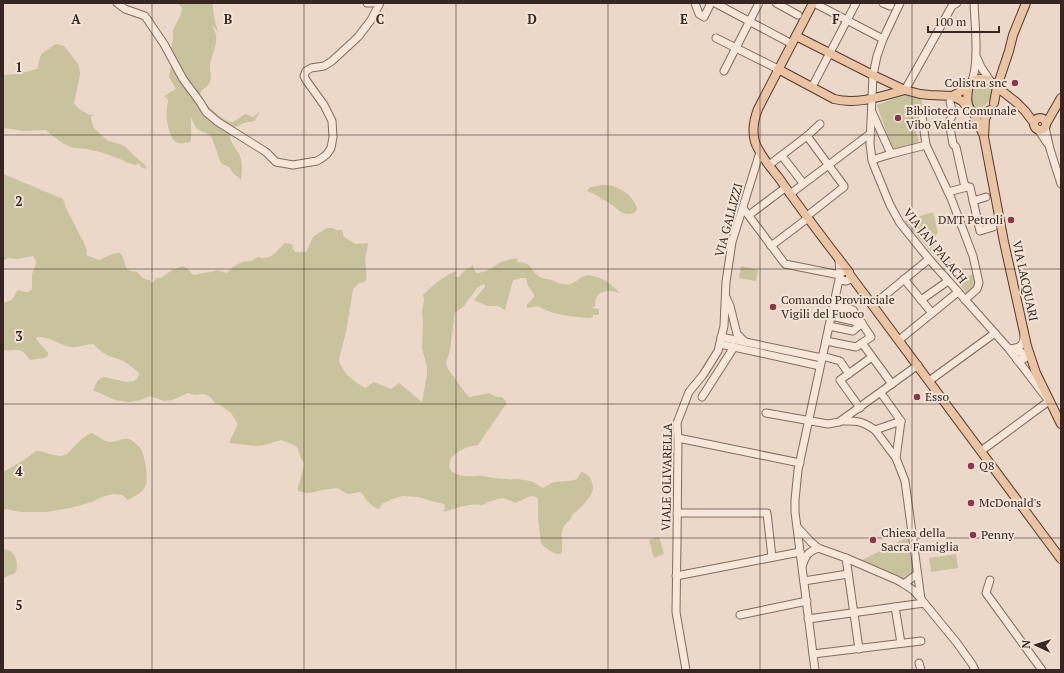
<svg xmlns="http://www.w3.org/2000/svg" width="1064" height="673" font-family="'PT Serif',serif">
<rect width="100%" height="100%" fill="#ebd8c8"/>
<g fill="#c8c39c">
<path d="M178 3H212C214 8 213 11 214 16 215 22 217 27 218 33L215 28 212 25C213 28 216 32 216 36 218 45 210 57 210 67 210 72 212 77 210 82 208 87 202 88 200 94 201 101 224 123 232 122 236 121 241 116 245 114L253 117 260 112 255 120 252 122H247L225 131 230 134C229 141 236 148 239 154 243 162 242 172 241 180L233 173 229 167 222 164 220 161 212 138 206 133 197 129 191 118V142C179 144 174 145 170 133 167 126 166 116 167 108 167 105 168 104 168 101 168 99 166 98 164 96L176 89 169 77 172 61 171 49 173 38V30L181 14 182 8Z"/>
<path d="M56 44 64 46 78 64 80 71V75L74 103 78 108 89 115 94 114 91 117V119L94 128 108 141 120 144 126 147 129 151 145 165 147 169 141 167 139 163 136 165 125 162V161C114 157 103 152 91 150 86 148 81 149 75 148 66 147 52 136 46 130L24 131 3 128V75L17 74 37 69 41 54Z"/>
<path d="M983 81C985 83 989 84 991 87 995 95 987 106 979 109 966 106 971 92 974 82Z"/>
<polygon points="906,94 921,98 925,114 917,117 921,124 916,132 919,142 893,151 877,105"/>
<path d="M3 174 63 199 66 208 84 243 87 251 86 255 99 260C106 257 112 253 120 253L123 257 126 268 131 271 137 272C142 276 142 280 150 280L151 283 154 282 156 278H161L172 270 183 266 188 269 192 274 195 275 203 273 211 272 217 270 227 273 233 267 242 262 251 261 258 257C271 262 277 250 285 243L292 244 293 249 295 252H306L313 237 325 229 328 228H332L336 230H341L343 232V236L355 244 368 243C368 249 365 255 365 260 366 268 367 273 366 281L358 284 353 289 351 302 346 332 339 359V362L347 375 357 383 365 388 374 382 391 389 399 383 422 402 427 375V367L422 348 423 325 422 312 424 300 423 295C435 284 441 278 456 271L455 277H459L463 272 473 265C473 269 474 271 477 273 487 272 493 267 501 262 506 260 512 259 517 258L518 262C534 263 530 271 540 277 544 279 550 279 554 281 557 282 560 284 563 284 573 287 577 278 585 276 596 273 614 285 619 293 614 290 601 290 597 296 595 299 596 302 595 306L592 308 599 309V315H593V317L590 318C575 317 551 315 538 306L527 308V305L534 297V294L528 286 526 278H521L513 280 505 310 498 306H487L474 300 485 287V285L483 284 477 288 463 307 455 312 450 351 446 363 448 369 467 395 470 397 489 393 497 397H502L506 401V404L478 445C467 446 459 450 451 458L449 467C455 480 473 475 483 476 491 478 499 479 508 479 511 480 514 479 517 479 523 480 530 480 535 483 538 485 540 487 543 488 547 486 550 483 555 482 562 481 570 482 577 479L581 472C587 473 590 476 592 482 597 495 581 507 572 515 571 521 565 523 563 528 560 536 563 544 562 552L560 554C553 554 546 549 541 543L538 518V499L536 497 531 496 515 503 514 502 503 498 487 502 481 506V505C467 503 457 509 443 512L445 508 444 504 431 501 418 497 403 496 392 499 382 504 379 509 374 507 367 501 362 493 359 492 349 494 345 493 340 489 337 488 322 490 310 493H306L298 491V488L304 466V463L300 456 298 449 296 446 281 440 265 445 256 446 229 443 238 424 231 413 220 405 216 404 209 396 203 394 194 395 188 393 172 400 164 401 150 396 141 400 129 402 115 400 93 390 98 380 104 377 127 382 134 381 138 378 139 373 133 368 124 361 107 355 102 352 93 344C85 344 78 348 70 347 59 344 50 337 38 337L36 339 48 353V356L44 358 30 360C20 345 17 352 3 350V303L12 300 17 291 19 290C25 292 27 294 32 289V274L36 264V261L33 256 17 259 8 258 3 261Z"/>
<path d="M602 185C607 185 611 185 615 187 625 190 636 200 637 210 635 212 633 214 629 214 623 214 619 211 615 207 608 202 595 194 587 191L590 187Z"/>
<polygon points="933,212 938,232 932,242 936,253 934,255 904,221"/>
<path d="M947 255 949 257 955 276 958 278 970 276 974 272C977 285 976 284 967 293L937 259Z"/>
<polygon points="741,266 758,270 756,281 739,278"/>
<path d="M91 433C98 435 103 442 111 442 118 442 124 436 131 440 136 443 140 447 142 451 145 459 149 480 145 487 141 493 134 497 128 500L122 495 113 494 102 497 92 502 70 508 47 512H21L6 509 3 511V472L24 460 36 451H40L53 455 61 456 67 454 83 438Z"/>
<polygon points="659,537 664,554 654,558 649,540"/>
<polygon points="908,537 913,572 903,579 862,560"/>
<path d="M3 549C15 549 20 564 15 573L3 578Z"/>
<polygon points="956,554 958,568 931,572 929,558"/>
</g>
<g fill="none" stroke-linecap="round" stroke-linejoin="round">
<defs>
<g id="minor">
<polyline points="117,3 125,9 145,16 164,44 183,79 200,102 206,112 218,122 266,152 276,162 293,165 317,161 322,158 327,154 331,148 333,137 332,121 324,105 306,80 304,76 306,71 311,68 324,66 332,61 358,37 371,20 380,3"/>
<polyline points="367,3 372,3"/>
<polyline points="695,3 699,14 704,17 711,3"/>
<polyline points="715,3 792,44"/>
<polyline points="776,3 798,15"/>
<polyline points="814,3 883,39"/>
<polyline points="883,3 890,6 891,3"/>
<polyline points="900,3 883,39 877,56 873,75 870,144 872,160 874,166 890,205 900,223 929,259 1009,349 1049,401 981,451"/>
<polyline points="716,38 778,69"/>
<polyline points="977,58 981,67 991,82"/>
<polyline points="724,71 759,3"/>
<path d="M972 81C979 61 975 25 974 3"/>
<polyline points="812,87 856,3"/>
<polyline points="905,90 952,6 957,3"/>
<polyline points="950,102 953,114 949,122 953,144 956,147 964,183 967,187 970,187 980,231 993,227"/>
<polyline points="872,112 891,154 926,145 951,198 973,256 979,283 977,289 965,300"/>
<polyline points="922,116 926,145"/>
<polyline points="1045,127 1050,149 1061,184"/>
<polyline points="1038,129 1047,143"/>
<polyline points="782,156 803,183"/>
<polyline points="872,160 891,154"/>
<polyline points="769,165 807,136 820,124"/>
<polyline points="948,192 967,187"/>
<polyline points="790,194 871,133"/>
<polyline points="973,201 986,197"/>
<polyline points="743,208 785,264 840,275 839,260"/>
<polyline points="749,215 785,188"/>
<polyline points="807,216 844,187 844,186 807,136"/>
<polyline points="771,246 808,218"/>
<polyline points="904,279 932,313"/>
<polyline points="726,297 730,306 737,334 745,342"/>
<polyline points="921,300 948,281"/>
<polyline points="833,305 853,310 871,337 862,343 892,384"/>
<polyline points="873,305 929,259"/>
<polyline points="831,316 862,323"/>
<polyline points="829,326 853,331 862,323"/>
<polyline points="721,337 822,358"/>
<polyline points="899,340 958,292"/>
<polyline points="826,341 856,347 862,343"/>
<polyline points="720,344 820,366"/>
<path d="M1010 349C1016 352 1023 352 1029 355L1024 359 1017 360"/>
<path d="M1010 349C1019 348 1024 346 1024 336"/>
<polyline points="822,356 840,361 849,374"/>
<polyline points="929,381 995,333"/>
<polyline points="881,393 901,421"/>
<polyline points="702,397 734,347"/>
<polyline points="860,408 840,380 872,357"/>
<polyline points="766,413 828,424 839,422 918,365"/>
<path d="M841 421C857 421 861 420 875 430"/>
<polyline points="678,438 800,463"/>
<polyline points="896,458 875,430 901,421 896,458 905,481 921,599"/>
<polyline points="677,513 767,513 772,557"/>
<polyline points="798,528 811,542 818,548 846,558 897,580 904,584 913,590 921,599 957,643 972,664 975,670"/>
<polyline points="846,558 859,649"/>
<path d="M803 564C806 554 809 552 818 548"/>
<polyline points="676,576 800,552"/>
<polyline points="990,580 986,593 1042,670"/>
<polyline points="804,581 848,574"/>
<polyline points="904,584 917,574"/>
<polyline points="895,607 901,643"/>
<polyline points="740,615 807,601"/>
<polyline points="808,619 924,603"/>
<polyline points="813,654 921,641"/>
<polyline points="919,663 921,670"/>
<polyline points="686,670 676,612 677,542 678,438 677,423 689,392 703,375 718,351 724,326 726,282 732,242 760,152"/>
<polyline points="815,670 795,512 795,500 798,470 840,275 841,272 844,271 849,272 850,275 849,280 846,281 841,280 840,276"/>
</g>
<g id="major">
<path d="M813 3 758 109C754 119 752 131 755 142 759 154 771 168 779 178 801 210 825 241 849 272"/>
<polyline points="796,36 873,75 905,90 920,94 930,95 952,96 962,101 969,109"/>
<path d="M778 69 834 99C858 105 882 96 905 90"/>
<path d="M969 84C967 95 964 111 978 114 983 115 986 113 990 110"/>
<path d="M952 96C956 94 961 92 964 89 973 81 974 76 988 80L1016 102 1025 111 1034 123"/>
<polyline points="994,103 997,87 1009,51 1013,35 1026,3"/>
<polyline points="989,111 985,119 984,137 1004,242 1027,346 1036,373 1061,424"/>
<polyline points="973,112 983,134"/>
<circle cx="1040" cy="124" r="6"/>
<polyline points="1046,124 1061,98"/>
<polyline points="850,275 1061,559"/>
</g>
</defs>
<use href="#minor" stroke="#856a5e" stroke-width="9"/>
<use href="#major" stroke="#533a32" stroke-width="10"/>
<use href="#minor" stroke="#f6e7da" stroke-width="7"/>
<use href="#major" stroke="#eac4a3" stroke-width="8"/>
</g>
<path fill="none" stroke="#372621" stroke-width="1" stroke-opacity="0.55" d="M152 3V670M304 3V670M456 3V670M608 3V670M760 3V670M912 3V670M3 135H1061M3 269H1061M3 404H1061M3 538H1061"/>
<g fill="#8f3449" stroke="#f3e4d7" stroke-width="1.5">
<circle cx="1015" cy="83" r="4"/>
<circle cx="898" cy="118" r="4"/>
<circle cx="1011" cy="220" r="4"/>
<circle cx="773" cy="307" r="4"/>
<circle cx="917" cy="397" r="4"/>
<circle cx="971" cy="466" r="4"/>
<circle cx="971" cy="503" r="4"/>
<circle cx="973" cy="535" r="4"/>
<circle cx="873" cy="540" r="4"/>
</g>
<g text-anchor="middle" stroke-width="4" stroke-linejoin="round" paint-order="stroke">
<g font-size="12" fill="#372621" stroke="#f3e4d7" text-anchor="start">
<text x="1007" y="87" text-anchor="end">Colistra snc</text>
<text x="906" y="115">Biblioteca Comunale<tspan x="906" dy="14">Vibo Valentia</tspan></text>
<text x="1003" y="224" text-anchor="end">DMT Petroli</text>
<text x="781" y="304">Comando Provinciale<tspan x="781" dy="14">Vigili del Fuoco</tspan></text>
<text x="925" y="401">Esso</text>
<text x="979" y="470">Q8</text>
<text x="979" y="507">McDonald's</text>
<text x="881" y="537">Chiesa della<tspan x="881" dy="14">Sacra Famiglia</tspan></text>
<text x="981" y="539">Penny</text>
</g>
<g font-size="12" fill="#372621" stroke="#f3e4d7">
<text transform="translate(729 220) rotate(-75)" y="4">VIA GALLIZZI</text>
<text transform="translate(935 246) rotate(51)" y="4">VIA JAN PALACH</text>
<text transform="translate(1025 281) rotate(78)" y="4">VIA LACQUARI</text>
<text transform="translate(667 477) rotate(-89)" y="4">VIALE OLIVARELLA</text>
</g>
</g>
<g font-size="13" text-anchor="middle" font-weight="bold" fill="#372621" stroke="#f3e4d7" stroke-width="4" stroke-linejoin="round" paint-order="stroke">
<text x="76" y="24">A</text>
<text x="228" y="24">B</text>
<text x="380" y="24">C</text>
<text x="532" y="24">D</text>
<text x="684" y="24">E</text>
<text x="836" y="24">F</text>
<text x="19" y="72">1</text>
<text x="19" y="206">2</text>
<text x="19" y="341">3</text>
<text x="19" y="476">4</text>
<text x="19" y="610">5</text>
</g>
<rect width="1064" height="673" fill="none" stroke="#372621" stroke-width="8"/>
<g transform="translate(1036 645) rotate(274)" stroke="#f3e4d7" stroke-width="3" paint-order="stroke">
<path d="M0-3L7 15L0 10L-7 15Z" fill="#372621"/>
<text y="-6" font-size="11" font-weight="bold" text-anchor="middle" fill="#372621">N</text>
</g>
<path d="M928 26v6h71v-6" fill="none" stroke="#372621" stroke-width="2"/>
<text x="934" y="26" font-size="12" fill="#372621" stroke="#f3e4d7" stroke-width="3" paint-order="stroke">100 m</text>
</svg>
